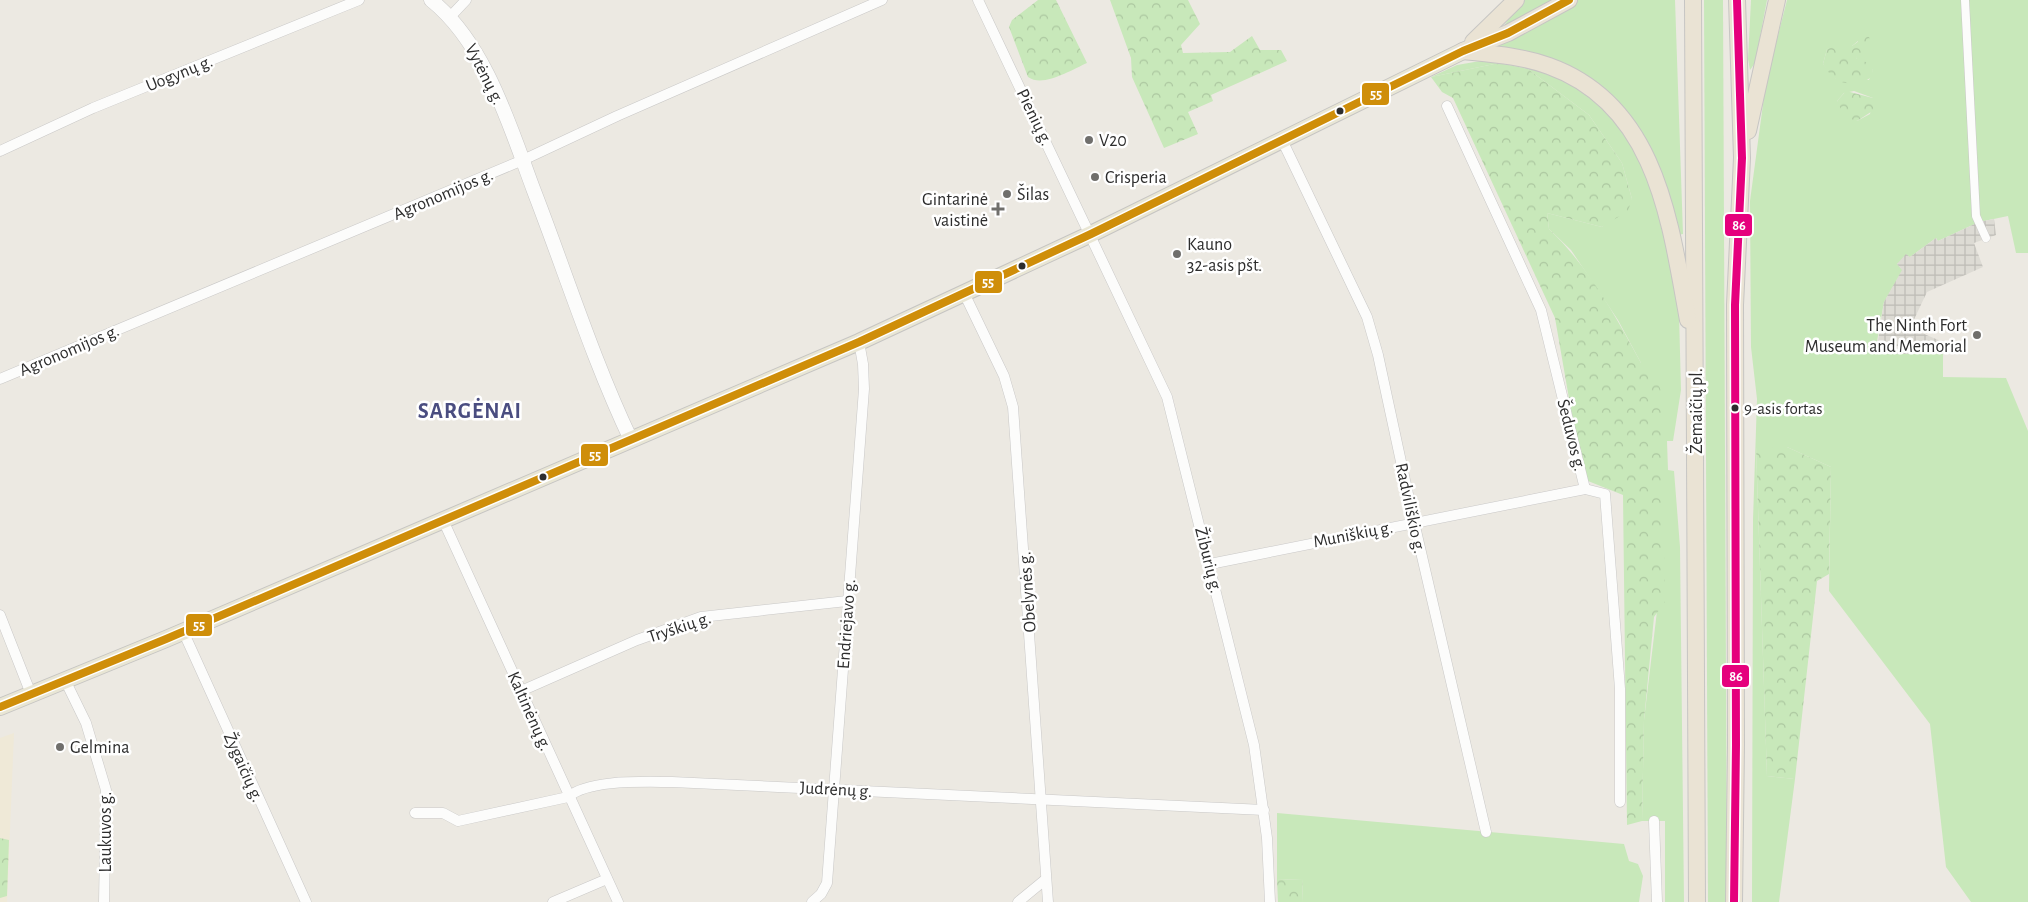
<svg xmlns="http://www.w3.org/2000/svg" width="2028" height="902" font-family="'Alegreya Sans',sans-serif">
<defs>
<pattern id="forest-crowns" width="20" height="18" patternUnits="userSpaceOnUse" patternTransform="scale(1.25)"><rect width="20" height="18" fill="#c8e8ba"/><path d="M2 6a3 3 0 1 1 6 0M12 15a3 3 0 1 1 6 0" fill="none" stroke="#acc7a0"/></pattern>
<pattern id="plaza-grid" width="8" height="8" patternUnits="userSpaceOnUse" patternTransform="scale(1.25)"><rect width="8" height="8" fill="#dddbd4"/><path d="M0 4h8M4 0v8" fill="none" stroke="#bebcb6"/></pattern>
</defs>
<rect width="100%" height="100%" fill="#ece9e2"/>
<polygon fill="#efe9d7" points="14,733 7,902 0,902 0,738"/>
<g fill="#c8e8ba" fill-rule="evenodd">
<polygon points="1523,0 1556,0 1500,31"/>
<polygon points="1578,0 1675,0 1683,234 1677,235 1615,101 1497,47"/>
<polygon points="1704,0 1723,0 1727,902 1708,902"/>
<polygon points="1751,0 1767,0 1755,63 1750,70 1748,59"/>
<path d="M1787 0H2028V253H2016L2008 216 1979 222 1938 241 1936 238 1910 257 1897 264 1903 270 1884 302 1876 347V354H1943V377L2006 378 2028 431V902H1971L1946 867 1930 724 1829 591 1831 467 1787 447 1756 448 1767 776 1795 779 1779 902H1752L1753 520 1757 399 1751 347 1750 201 1766 82ZM1858 41 1856 58 1873 70 1869 80 1836 79 1823 64 1827 49 1852 46ZM1854 91 1873 98 1870 114 1857 121 1837 101 1844 93Z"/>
<polygon points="1486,60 1530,65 1576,86 1604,106 1635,145 1661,214 1679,314 1681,390 1673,441 1667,441 1668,470 1674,471 1680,547 1684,902 1665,902 1665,821 1642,821 1644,720 1657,611 1641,363 1618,320 1571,250 1549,229 1547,213 1602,227 1632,199 1622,163 1589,115 1528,69 1499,63 1431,77 1457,65"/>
<polygon points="1277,813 1624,844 1629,861 1638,864 1643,876 1639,902 1303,902 1302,879 1277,880"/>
</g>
<g fill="url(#forest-crowns)">
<path d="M1038 0H1056L1087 63C1071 70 1043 88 1028 77L1009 27 1012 20Z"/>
<polygon points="1110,0 1188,0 1200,24 1181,45 1183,53 1230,52 1252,36 1260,50 1281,50 1287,61 1211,95 1213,101 1188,112 1198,134 1164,148 1132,77 1131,58"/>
<path d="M1866 36 1869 37 1873 46 1871 51 1858 54 1856 58 1868 63 1873 70 1872 76C1865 85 1845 85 1837 80 1831 76 1826 69 1823 64L1827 49 1841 44 1852 46Z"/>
<path d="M1499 63 1528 69 1589 115 1622 163 1632 199 1628 211 1602 227 1547 213 1549 229C1588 266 1615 315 1641 363 1654 366 1657 379 1661 391L1665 602 1654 617 1644 720 1642 821 1627 825 1623 495 1583 479 1555 318 1453 98 1442 92 1431 77Z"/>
<polygon points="1846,91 1873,98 1876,104 1874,110 1857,121 1845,117 1837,101"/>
<polygon points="1756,447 1787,447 1831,467 1829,574 1817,581 1795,779 1767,776"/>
<polygon points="0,838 9,840 7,896 0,898"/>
<polygon points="1302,879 1303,902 1278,902 1277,880"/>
</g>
<polygon fill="url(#plaza-grid)" points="1994,219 1996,235 1974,243 1983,267 1927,292 1910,328 1943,342 1943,354 1876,354 1884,302 1902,270 1897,264 1906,254 1910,257 1936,238 1938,241 1979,222"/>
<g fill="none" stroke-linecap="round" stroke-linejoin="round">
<defs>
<polyline id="pedestrian" points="1965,0 1976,216 1986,238"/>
<g id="minor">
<polyline points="978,0 1167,397 1254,745 1267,838 1270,902"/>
<polyline points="450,17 466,0"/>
<polyline points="1447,106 1541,310 1585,489"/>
<polyline points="1282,140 1367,317 1378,355 1414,522 1486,832"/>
<polyline points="0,151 93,108 359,0"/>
<polyline points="964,293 1004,376 1013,407 1048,902"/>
<polyline points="0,379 523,160 617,116 882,0"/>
<polyline points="443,520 618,902"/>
<polyline points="1210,564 1585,489 1605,494 1620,689 1620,802"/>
<polyline points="0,615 31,694"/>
<polyline points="183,631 306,902"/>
<polyline points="65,680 86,723 106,790 104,902"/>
<polyline points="521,691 637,640 701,617 847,601"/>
<path d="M415 813H443L458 821 568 797C589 779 645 782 672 782L1264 810"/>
<polyline points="1654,821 1657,902"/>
<polyline points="553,902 607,879"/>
<polyline points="812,902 821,894 827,883 864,389 863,364 859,342"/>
<polyline points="1018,902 1046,879"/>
</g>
<path id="secondary" d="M431 0C486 44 510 127 534 191 566 274 593 360 631 440"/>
<polyline id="primary" points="0,707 166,639 859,342 1091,234 1463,51"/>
<g id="trunk">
<polyline points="1693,0 1697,902"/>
<polyline points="1473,42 1516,0"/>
<polyline points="1465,50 1508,33 1569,0"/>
<path d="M1463 51C1492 54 1522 56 1549 66 1657 105 1670 222 1688 320"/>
<polyline points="1748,131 1777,0"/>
<polyline points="1734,902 1736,745 1735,305 1742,158 1737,0"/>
</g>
</defs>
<use href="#pedestrian" stroke="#c9c8c7" stroke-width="9"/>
<use href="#minor" stroke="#c9c8c7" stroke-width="11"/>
<use href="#secondary" stroke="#c9c8c7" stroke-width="15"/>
<use href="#primary" stroke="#c6c5c3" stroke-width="18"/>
<use href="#trunk" stroke="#c6c5c3" stroke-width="18"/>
<use href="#pedestrian" stroke="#fcfcfb" stroke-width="8"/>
<use href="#minor" stroke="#fcfcfb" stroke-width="10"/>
<use href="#secondary" stroke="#fcfcfb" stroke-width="14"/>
<use href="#primary" stroke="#e9e6d4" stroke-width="16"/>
<use href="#trunk" stroke="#eae3d4" stroke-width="16"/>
<defs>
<polyline id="bus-1" points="0,707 166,639 859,342 1091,234 1463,51 1508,33 1569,0"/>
<polyline id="bus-2" points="1734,902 1736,745 1735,305 1742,158 1737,0"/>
</defs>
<use href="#bus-1" stroke="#fff" stroke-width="11"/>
<use href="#bus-2" stroke="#fff" stroke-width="11"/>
<use href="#bus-1" stroke="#cf8e09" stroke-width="8"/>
<use href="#bus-2" stroke="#e5007d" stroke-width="8"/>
</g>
<g fill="#2d2d2d" stroke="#fff" stroke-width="2">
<circle cx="1340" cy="111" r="4.5"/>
<circle cx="1022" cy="266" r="4.5"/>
<circle cx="1735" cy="408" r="4.5"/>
<circle cx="543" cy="477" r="4.5"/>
</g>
<g fill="#706f6c" stroke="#fff" stroke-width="2">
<circle cx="1089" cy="140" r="5"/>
<circle cx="1095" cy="177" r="5"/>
<circle cx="1007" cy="194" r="5"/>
<path d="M995.5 201.5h5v5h5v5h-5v5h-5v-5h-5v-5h5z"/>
<circle cx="1177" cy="254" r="5"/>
<circle cx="1977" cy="335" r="5"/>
<circle cx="60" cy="747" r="5"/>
</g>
<g text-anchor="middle" stroke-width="5" stroke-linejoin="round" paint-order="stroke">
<g font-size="17" fill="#2d2d2d" stroke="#fff" text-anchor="start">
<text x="1744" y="414">9-asis fortas</text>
</g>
<g font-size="18" fill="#2d2d2d" stroke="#fff">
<text transform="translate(179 73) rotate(-22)" y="6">Uogynų g.</text>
<text transform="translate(485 74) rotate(63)" y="6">Vytėnų g.</text>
<text transform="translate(1035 117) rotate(64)" y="6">Pienių g.</text>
<text transform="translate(443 194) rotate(-23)" y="6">Agronomijos g.</text>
<text transform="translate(69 350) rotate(-23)" y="6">Agronomijos g.</text>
<text transform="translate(1696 411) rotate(-90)" y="6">Žemaičių pl.</text>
<text transform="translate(1572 435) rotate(76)" y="6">Šeduvos g.</text>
<text transform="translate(1411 508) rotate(78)" y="6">Radviliškio g.</text>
<text transform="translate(1353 534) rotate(-11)" y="6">Muniškių g.</text>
<text transform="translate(1209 560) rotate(76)" y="6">Žiburių g.</text>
<text transform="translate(1027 592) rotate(-94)" y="6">Obelynės g.</text>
<text transform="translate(846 624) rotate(-86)" y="6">Endriejavo g.</text>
<text transform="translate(679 627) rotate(-18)" y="6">Tryškių g.</text>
<text transform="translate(530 711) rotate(66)" y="6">Kaltinėnų g.</text>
<text transform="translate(244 767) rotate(66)" y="6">Žygaičių g.</text>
<text transform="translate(836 789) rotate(3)" y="6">Judrėnų g.</text>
<text transform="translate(105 832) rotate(-90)" y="6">Laukuvos g.</text>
</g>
<g font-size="18" fill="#2d2d2d" stroke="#fff" text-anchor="start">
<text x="1099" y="146">V20</text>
<text x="1105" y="183">Crisperia</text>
<text x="1017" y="200">Šilas</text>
<text x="988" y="205" text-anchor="end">Gintarinė<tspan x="988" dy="21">vaistinė</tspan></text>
<text x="1187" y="250">Kauno<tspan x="1187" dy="21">32-asis pšt.</tspan></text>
<text x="1967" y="331" text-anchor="end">The Ninth Fort<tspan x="1967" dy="21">Museum and Memorial</tspan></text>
<text x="70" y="753">Gelmina</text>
</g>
<g font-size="22" font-weight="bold" letter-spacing="1" fill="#4a4d80" stroke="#fff">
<text x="470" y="418">SARGĖNAI</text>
</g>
</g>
<g stroke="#fff" stroke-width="2">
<rect x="1361" y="82" width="29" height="24" rx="5" fill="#cf8e09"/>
<rect x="1724" y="213" width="29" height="24" rx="5" fill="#e5007d"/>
<rect x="974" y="270" width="29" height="24" rx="5" fill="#cf8e09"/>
<rect x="580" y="443" width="29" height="24" rx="5" fill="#cf8e09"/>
<rect x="185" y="613" width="28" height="24" rx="5" fill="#cf8e09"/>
<rect x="1721" y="664" width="29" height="24" rx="5" fill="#e5007d"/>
</g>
<g font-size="14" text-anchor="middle" font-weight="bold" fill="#fff">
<text x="1376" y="99">55</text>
<text x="1739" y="230">86</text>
<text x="988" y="287">55</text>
<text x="595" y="460">55</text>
<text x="199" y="630">55</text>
<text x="1736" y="681">86</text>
</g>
</svg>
